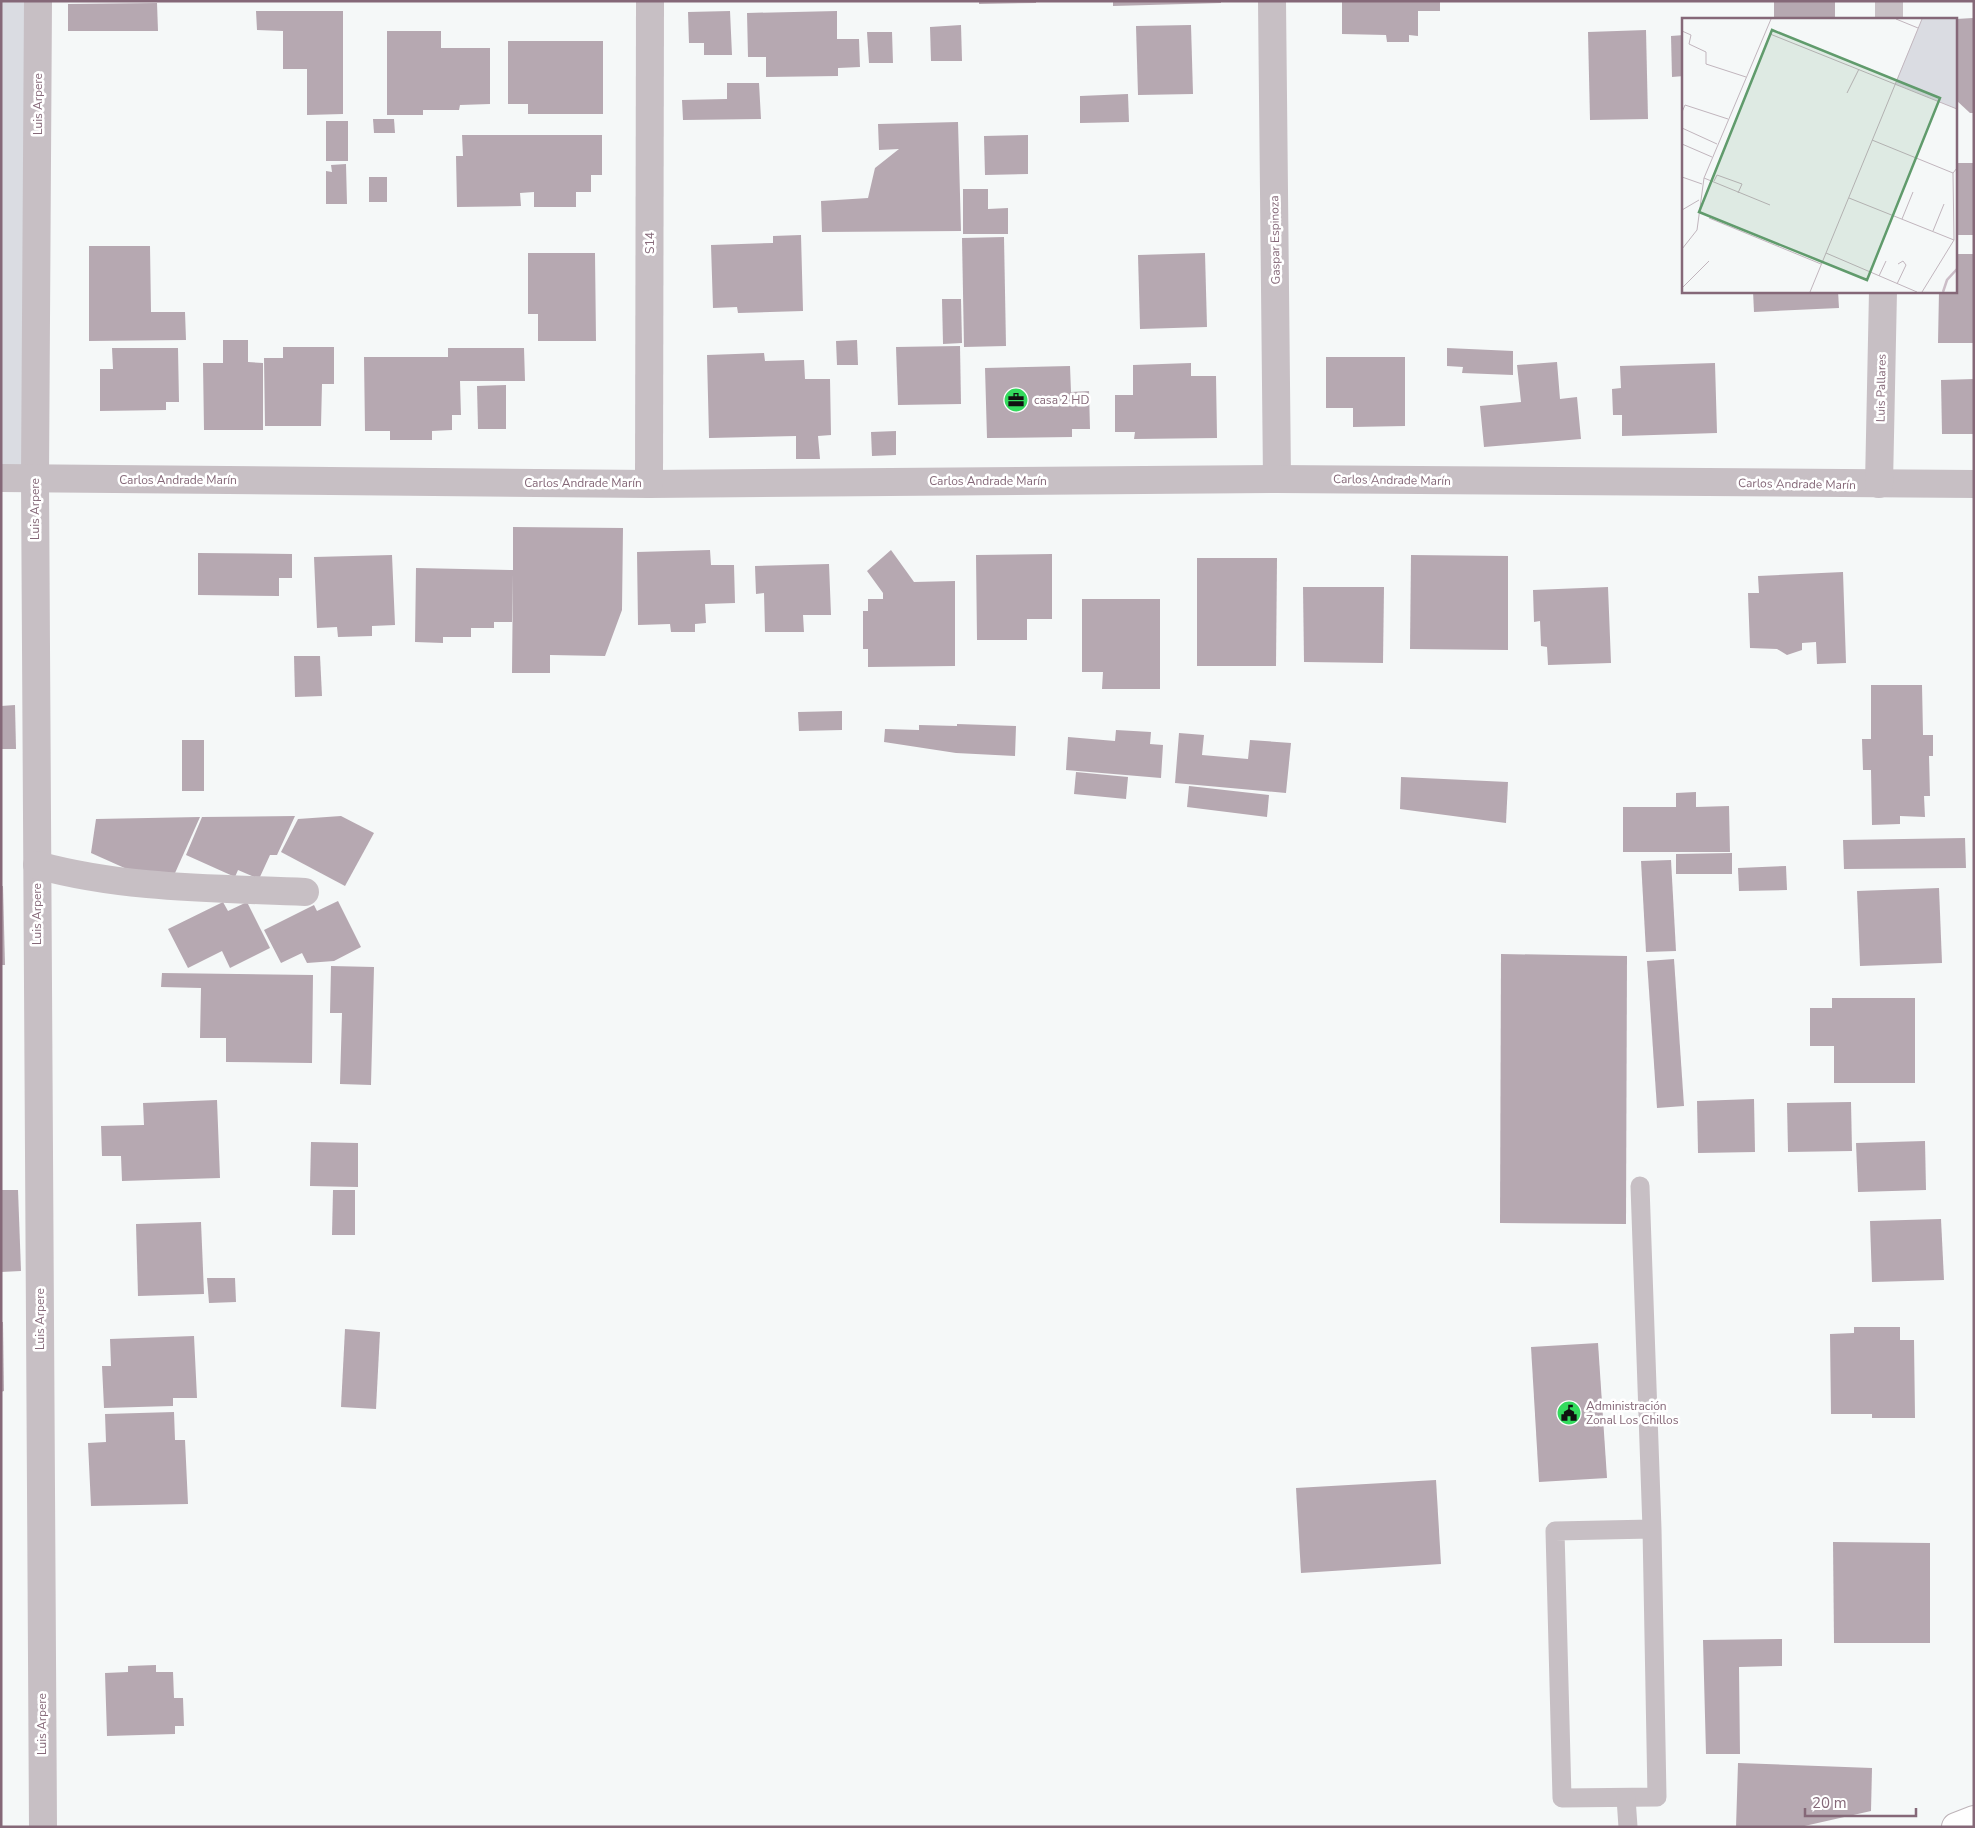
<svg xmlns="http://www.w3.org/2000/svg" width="1975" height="1828" font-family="'Nunito Sans',sans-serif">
<rect width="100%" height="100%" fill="#f5f8f8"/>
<polygon fill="#dadce2" points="1,1 38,1 35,479 1,478"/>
<g fill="#b6a8b1">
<polygon points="979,1 1036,1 1036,3 979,4"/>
<polygon points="1113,1 1221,1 1221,3 1113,6"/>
<polygon points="1342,1 1440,1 1440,11 1418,11 1418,36 1409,35 1409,42 1387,42 1386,35 1342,34"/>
<polygon points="1774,1 1835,1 1835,19 1774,18"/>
<polygon points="157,3 158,31 68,31 68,4"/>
<polygon points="256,11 343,11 343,114 307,115 307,69 283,69 283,31 257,30"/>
<polygon points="730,11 732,55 704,55 704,43 689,43 688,12"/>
<polygon points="837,11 837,39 859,39 860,67 838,68 838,76 766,77 766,57 748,57 747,13"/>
<polygon points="1973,18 1974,113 1970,113 1956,100 1956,19"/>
<polygon points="961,25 962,61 931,61 930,27"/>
<polygon points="1191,25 1193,94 1138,95 1136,26"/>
<polygon points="1646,30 1648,119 1590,120 1588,32"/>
<polygon points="387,31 441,31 441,48 490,48 490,104 460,105 459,110 423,110 423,115 387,115"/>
<polygon points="867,32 892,32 893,63 869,63"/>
<polygon points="1684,35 1684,76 1672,77 1671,36"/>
<polygon points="508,41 603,41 603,114 528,114 528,104 508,104"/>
<polygon points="727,83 759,83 761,119 683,120 682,100 727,99"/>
<polygon points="1128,94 1129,122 1080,123 1080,96"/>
<polygon points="373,119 394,119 395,133 374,133"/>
<rect x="326" y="121" width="22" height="40"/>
<polygon points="958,122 961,231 822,232 821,201 868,198 875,168 899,149 879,150 878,124"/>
<polygon points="462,135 602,135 602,175 591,175 591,192 576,192 576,207 534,207 534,192 520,193 521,206 457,207 456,156 463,156"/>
<polygon points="1028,135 1028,174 985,175 984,136"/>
<polygon points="1956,163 1974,163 1974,235 1957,235"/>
<polygon points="346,164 347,204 326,204 326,171 332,172 331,165"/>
<rect x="369" y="177" width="18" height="25"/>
<polygon points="963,189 988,189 988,209 1008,208 1008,234 963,234"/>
<polygon points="801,235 803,311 738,313 737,307 713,308 711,245 773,243 773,236"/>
<polygon points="1004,237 1006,346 964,347 962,238"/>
<polygon points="89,246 150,246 151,312 185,312 186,340 89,341"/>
<polygon points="528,253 595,253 596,341 538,341 538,314 528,314"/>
<polygon points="1205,253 1207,327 1140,329 1138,255"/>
<polygon points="1956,254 1974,254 1974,343 1938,343 1939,291 1956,291"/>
<polygon points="1753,291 1838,291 1839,308 1754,312"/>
<polygon points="942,299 961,299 962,343 943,344"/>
<polygon points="223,340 248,340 248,362 263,363 263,430 204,430 203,363 223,363"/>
<polygon points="857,340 858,365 837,365 836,341"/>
<polygon points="960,346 961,404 898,405 896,347"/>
<polygon points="283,347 334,347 334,384 322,384 321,426 265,426 264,358 283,358"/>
<polygon points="112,348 178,348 179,402 166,402 166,410 100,411 100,369 113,369"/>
<polygon points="448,348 524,348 525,381 460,381 461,415 452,415 452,430 432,431 432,440 390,440 390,431 365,431 364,357 448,357"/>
<polygon points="1447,348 1513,351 1513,375 1462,373 1463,367 1447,366"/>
<polygon points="764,353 765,361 804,360 805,379 830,379 831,435 818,436 820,459 796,459 796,436 709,438 707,355"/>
<polygon points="1326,357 1405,357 1405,426 1353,427 1353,408 1326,408"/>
<polygon points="1557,362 1560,399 1577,397 1581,439 1484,447 1480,406 1521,402 1517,365"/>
<polygon points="1191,363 1191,376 1216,376 1217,438 1134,439 1135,432 1115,432 1115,395 1133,395 1133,365"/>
<polygon points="1715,363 1717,433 1622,436 1622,415 1613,415 1612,389 1621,388 1620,366"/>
<polygon points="1070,366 1071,392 1089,391 1090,429 1072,429 1072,437 987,438 985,368"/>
<polygon points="1974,379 1974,434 1942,434 1941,380"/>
<polygon points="506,385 506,429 478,429 477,386"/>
<polygon points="896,431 896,455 872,456 871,432"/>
<polygon points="513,527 623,528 622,610 605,656 550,655 550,673 512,673 513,574 512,622 494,622 494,628 471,628 471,637 443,637 443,643 415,642 416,568 513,570"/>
<polygon points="710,550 711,565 734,565 735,603 705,604 706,623 695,624 695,632 671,632 670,624 638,625 637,552"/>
<polygon points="891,550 914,582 955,581 955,666 868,667 868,649 863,649 863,611 868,611 868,599 883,599 883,593 867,571"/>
<polygon points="198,553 292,554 292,578 279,578 279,596 198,595"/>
<polygon points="1052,554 1052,619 1027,619 1027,640 977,640 976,555"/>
<polygon points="392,555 395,625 372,626 372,636 338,637 337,627 317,628 314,557"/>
<polygon points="1411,555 1508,556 1508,650 1410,649"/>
<polygon points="1197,558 1277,558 1276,666 1197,666"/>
<polygon points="829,564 831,615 803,615 804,632 765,632 764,593 756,594 755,566"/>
<polygon points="1843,572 1846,663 1817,664 1816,642 1802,643 1802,650 1787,655 1777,649 1750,648 1748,593 1759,593 1758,576"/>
<polygon points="1303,587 1384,587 1383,663 1304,662"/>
<polygon points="1608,587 1611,663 1548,665 1547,647 1541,646 1540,621 1534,622 1533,590"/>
<polygon points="1082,599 1160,599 1160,689 1102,689 1103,672 1082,672"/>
<polygon points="294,656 320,656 322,696 295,697"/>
<polygon points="1871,685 1922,685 1923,735 1933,735 1933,756 1929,756 1930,796 1924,796 1925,817 1900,816 1900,824 1872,825 1871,770 1863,770 1862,739 1871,739"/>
<polygon points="15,705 16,749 1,749 1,706"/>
<polygon points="842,711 842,730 799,731 798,712"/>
<polygon points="957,724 1016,726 1015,756 956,753 884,742 885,729 919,730 919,725 957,726"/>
<polygon points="1116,730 1151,732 1150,744 1163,745 1161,778 1066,770 1068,737 1115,741"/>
<polygon points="1179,733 1204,735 1202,755 1248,759 1250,740 1291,743 1286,793 1175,783"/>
<rect x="182" y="740" width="22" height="51"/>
<polygon points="1076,772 1128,777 1126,799 1074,794"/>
<polygon points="1401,777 1508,782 1506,823 1400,809"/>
<polygon points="1189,786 1269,795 1267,817 1187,807"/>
<polygon points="1696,792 1696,807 1729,806 1730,852 1623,852 1623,807 1676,807 1676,793"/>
<polygon points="295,816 277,855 270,855 259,879 238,870 235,877 186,855 202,817"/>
<polygon points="341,816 374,833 345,886 281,852 298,819"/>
<polygon points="200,817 171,882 147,878 91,853 96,819"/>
<polygon points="1965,838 1966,868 1844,869 1843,840"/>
<polygon points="1732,853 1732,874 1676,874 1676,854"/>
<polygon points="1671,860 1676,951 1646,952 1641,861"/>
<polygon points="1786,866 1787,890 1739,891 1738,868"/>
<polygon points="1,886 3,886 5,965 1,965"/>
<polygon points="1939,888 1942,963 1860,966 1857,891"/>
<polygon points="338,901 361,947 334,961 307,963 302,953 281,963 264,930 314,905 317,911"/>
<polygon points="223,902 228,911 247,902 270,948 230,968 222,951 188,968 168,929"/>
<polygon points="1501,954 1627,956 1626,1224 1500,1223"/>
<polygon points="1674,959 1684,1106 1657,1108 1647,961"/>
<polygon points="331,966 374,967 371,1085 340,1084 342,1013 330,1013"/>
<polygon points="162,973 313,975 312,1063 226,1062 226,1038 200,1038 201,988 161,987"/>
<polygon points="1832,998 1915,998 1915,1083 1834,1083 1834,1046 1810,1046 1810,1008 1832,1008"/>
<polygon points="1754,1099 1755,1152 1698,1153 1697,1101"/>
<polygon points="217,1100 220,1178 122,1181 121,1156 102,1156 101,1126 144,1125 143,1103"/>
<polygon points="1851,1102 1852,1151 1788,1152 1787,1103"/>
<polygon points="1925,1141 1926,1190 1858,1192 1856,1143"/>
<polygon points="311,1142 358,1143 358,1187 310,1186"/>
<polygon points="1,1190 18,1190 21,1271 1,1272"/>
<polygon points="333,1190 355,1190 355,1235 332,1235"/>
<polygon points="1941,1219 1944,1280 1872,1282 1870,1221"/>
<polygon points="201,1222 204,1294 138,1296 136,1224"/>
<polygon points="207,1278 235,1278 236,1302 209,1303"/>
<polygon points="1,1322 3,1322 4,1391 1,1392"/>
<polygon points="1854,1327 1900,1327 1900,1340 1914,1340 1915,1418 1872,1418 1872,1414 1831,1414 1830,1334 1854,1333"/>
<polygon points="345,1329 380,1332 376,1409 341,1407"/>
<polygon points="194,1336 197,1398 173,1398 173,1406 104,1408 102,1366 111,1366 110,1339"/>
<polygon points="1598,1343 1607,1478 1539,1482 1531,1347"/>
<polygon points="174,1412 175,1440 185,1440 188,1504 91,1506 88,1443 106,1442 105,1414"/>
<polygon points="1436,1480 1441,1564 1301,1573 1296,1488"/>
<polygon points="1833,1542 1930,1543 1930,1643 1834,1643"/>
<polygon points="1782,1639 1782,1666 1739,1667 1740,1754 1706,1754 1703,1640"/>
<polygon points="156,1665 156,1672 173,1672 174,1698 183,1698 184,1726 175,1726 175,1734 107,1736 105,1673 128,1672 128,1666"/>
<polygon points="1738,1763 1872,1768 1871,1811 1800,1827 1736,1827"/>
</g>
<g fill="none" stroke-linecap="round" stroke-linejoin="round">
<defs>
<polyline id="secondary" points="1956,1827 1974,1820"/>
</defs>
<use href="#secondary" stroke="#beb4b9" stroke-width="30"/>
<g stroke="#c7bfc4" stroke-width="19">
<polyline points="1640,1186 1652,1529 1657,1797 1562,1798 1555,1531 1652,1529"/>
<polyline points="1626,1798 1628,1827"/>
</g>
<g stroke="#c7bfc4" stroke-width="28">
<polyline points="38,1 35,479 43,1827"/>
<polyline points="1272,1 1277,479"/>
<polyline points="1889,19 1889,1"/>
<polyline points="1,478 649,484 1277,479 1974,484"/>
<polyline points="649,484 650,1"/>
<polyline points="1879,484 1883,291"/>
<path d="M37 865C124 889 215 888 305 892"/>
</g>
<use href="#secondary" stroke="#fff" stroke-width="28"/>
</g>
<defs>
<symbol id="office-disc" viewBox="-11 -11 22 22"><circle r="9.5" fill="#33da5d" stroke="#fff"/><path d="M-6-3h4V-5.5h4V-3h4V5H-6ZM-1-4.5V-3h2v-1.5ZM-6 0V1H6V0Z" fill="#111"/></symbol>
<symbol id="civic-disc" viewBox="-11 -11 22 22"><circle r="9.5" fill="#33da5d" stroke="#fff"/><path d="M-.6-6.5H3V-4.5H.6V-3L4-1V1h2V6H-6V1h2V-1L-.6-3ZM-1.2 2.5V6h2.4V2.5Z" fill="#111"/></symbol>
</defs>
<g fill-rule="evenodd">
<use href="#office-disc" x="1002" y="386" width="28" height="28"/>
<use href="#civic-disc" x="1555" y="1399" width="28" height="28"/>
</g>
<g text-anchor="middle" stroke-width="5" stroke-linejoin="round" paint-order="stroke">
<g font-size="12" fill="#856878" stroke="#fff">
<text transform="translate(38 104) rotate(-90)" y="4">Luis Arpere</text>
<text transform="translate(1275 240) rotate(-91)" y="4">Gaspar Espinoza</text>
<text transform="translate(650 243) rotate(-90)" y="4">S14</text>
<text transform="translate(1881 388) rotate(-89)" y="4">Luis Pallares</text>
<text x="178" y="484">Carlos Andrade Marín</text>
<text transform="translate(1392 480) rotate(1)" y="4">Carlos Andrade Marín</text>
<text x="988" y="485">Carlos Andrade Marín</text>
<text x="583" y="487">Carlos Andrade Marín</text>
<text transform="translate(1797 484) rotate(1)" y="4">Carlos Andrade Marín</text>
<text transform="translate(35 509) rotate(-90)" y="4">Luis Arpere</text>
<text transform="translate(37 914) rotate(-90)" y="4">Luis Arpere</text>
<text transform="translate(40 1319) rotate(-90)" y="4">Luis Arpere</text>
<text transform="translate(42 1724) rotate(-90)" y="4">Luis Arpere</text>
</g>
<g font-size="12" fill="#856878" stroke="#fff" text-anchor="start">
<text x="1034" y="404">casa 2 HD</text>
<text x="1586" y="1410">Administración<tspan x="1586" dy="14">Zonal Los Chillos</tspan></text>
</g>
</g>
<g transform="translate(1682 18)">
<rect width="275" height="275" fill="#f5f8f8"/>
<path d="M240 1H275V91L213 66Z" fill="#dadce2"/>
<path fill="none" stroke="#cbbdc7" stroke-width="2.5" d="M261 274 265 262 275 251"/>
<path fill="none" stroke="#c1b5bd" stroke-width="1" d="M214 1 236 10M0 13 9 17 7 26 24 34V46L64 59M88 16 275 91M165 75 177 51M0 94 3 87 46 101M0 110 35 126M190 122 271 155M0 126 30 139M0 159 20 166M22 160 88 187M32 163 35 157 60 166 56 175M167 180 272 222M0 192 17 182M27 200 139 246M220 201 231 174M251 213 262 186M0 231 15 212 22 160 89 1M144 235 235 274M197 258 204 243M215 266 224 247 221 243 216 246M0 270 27 243M128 274 240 1M240 274 272 222 271 155 275 150"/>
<path fill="#609b6c" fill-opacity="0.15" stroke="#609b6c" stroke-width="2.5" d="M90 12 258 80 185 262 17 194Z"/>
<rect width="275" height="275" fill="none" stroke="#856878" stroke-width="2.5"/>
</g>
<rect width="1975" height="1828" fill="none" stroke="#856878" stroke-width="5"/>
<path d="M1805 1808v8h111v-8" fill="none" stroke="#856878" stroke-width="2.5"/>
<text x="1812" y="1808" font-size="15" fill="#856878" stroke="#ffffff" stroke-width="4" paint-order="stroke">20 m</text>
</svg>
